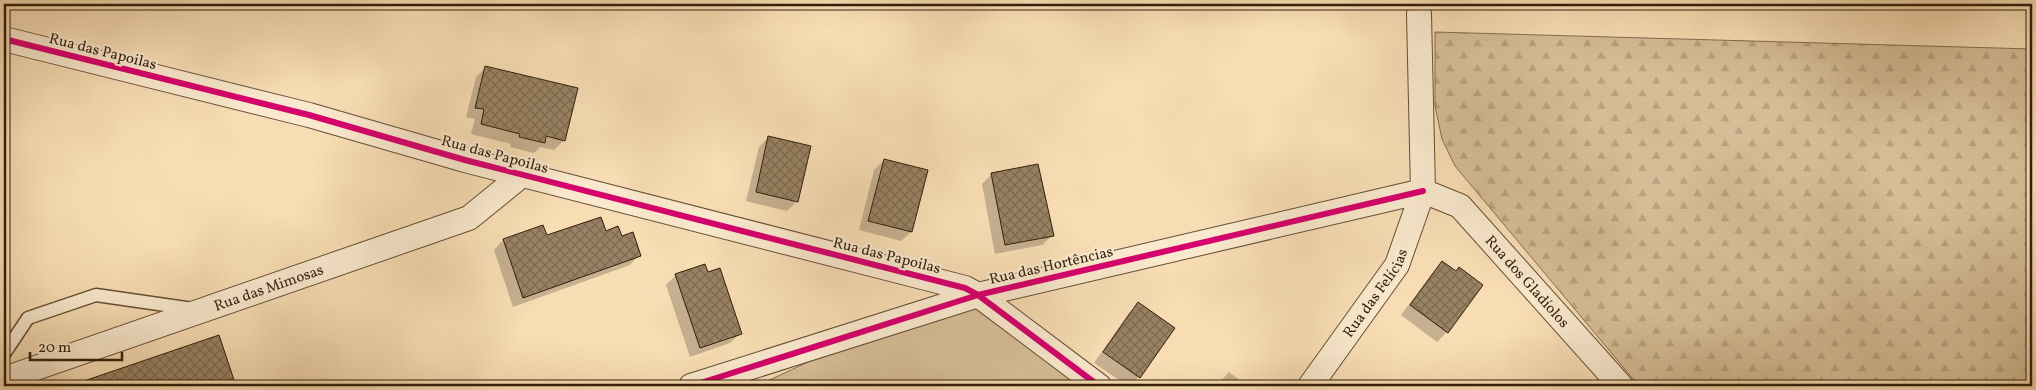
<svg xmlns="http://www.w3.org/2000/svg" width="2036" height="390" font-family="Vollkorn,serif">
<defs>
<pattern id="forest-firs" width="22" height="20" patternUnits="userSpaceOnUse" patternTransform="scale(1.25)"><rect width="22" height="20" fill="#d6bd97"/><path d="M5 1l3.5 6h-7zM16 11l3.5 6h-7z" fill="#b8a281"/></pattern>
<pattern id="building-cross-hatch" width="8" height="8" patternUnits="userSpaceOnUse" patternTransform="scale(1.25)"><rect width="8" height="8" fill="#998263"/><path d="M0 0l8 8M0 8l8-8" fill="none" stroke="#7d6a50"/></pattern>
</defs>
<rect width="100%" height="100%" fill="#f8ddb4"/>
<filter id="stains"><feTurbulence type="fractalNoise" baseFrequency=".004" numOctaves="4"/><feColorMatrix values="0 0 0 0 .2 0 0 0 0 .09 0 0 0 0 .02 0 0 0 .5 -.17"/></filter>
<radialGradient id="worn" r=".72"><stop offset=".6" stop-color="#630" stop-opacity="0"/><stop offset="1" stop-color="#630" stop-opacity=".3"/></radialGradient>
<polygon fill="#d6bd97" stroke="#846e51" points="965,288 1084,386 757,386"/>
<polygon fill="url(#forest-firs)" stroke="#846e51" points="1435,32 2032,49 2032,386 1639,386 1455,166 1442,139 1435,106"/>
<g fill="#0003">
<polygon points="486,67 564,140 554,150 540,147 534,153 510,147 511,144 471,134 475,119 466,117 476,77"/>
<polygon points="769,137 797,201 787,211 746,201 759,147"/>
<polygon points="884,160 911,232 901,241 859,230 874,170"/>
<polygon points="992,174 1052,236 1042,245 995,254 982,184"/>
<polygon points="546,237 621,238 639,255 630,265 513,307 494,250 503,240"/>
<polygon points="1442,262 1447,332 1437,342 1401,315 1433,272"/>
<polygon points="676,275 740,334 730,343 690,357 666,285"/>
<polygon points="1138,304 1139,377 1128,386 1094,363 1128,314"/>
<polygon points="218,337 235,386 75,386"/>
<polygon points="1229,372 1248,386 1216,386"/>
</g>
<g fill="url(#building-cross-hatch)" stroke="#321f0b">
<polygon points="485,66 578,88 565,141 546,136 545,143 519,137 520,134 481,124 484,109 475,108"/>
<polygon points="768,136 811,146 798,202 756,192"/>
<polygon points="884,159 928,170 912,232 868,221"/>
<polygon points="1038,164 1054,236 1005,245 991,173"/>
<polygon points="601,217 606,231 618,226 622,236 633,232 641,256 523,298 503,239 543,225 547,235"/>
<polygon points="1442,261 1456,271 1459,267 1483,285 1448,333 1410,305"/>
<polygon points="705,264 708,272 720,268 742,334 700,348 675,274"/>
<polygon points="1138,302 1175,328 1140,378 1103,352"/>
<polygon points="219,335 236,386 82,386 81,382"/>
</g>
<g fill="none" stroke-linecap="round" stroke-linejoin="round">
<defs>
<polyline id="service" points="4,354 28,318 96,295 193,309"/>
<g id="minor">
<polyline points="4,39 309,115 465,160 965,288 978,295 1099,386"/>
<path id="s1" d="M1423 191 1460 206 1621 386"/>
<path id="s2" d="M4 379 469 218 522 175"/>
<polyline points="691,386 978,295 1423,191"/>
<path id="s3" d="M1310 386 1397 265 1423 191 1419 14"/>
</g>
</defs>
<use href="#service" stroke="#644e35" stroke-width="15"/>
<use href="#minor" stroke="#644e35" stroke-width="26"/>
<use href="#service" stroke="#fae9ce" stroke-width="12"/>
<use href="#minor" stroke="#fae9ce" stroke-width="24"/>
<defs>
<g id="cycleway">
<polyline points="4,39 309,115 465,160 965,288 978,295 1099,386"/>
<polyline points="691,386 978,295 1423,191"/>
</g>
</defs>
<use href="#cycleway" stroke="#fae9ce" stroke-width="9"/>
<use href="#cycleway" stroke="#d6006c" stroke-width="6"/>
</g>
<g text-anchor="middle" stroke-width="4.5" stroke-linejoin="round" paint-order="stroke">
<g font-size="15" fill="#321f0b" stroke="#fae9ce">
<text transform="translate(103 51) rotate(14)" y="5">Rua das Papoilas</text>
<text transform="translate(495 154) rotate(15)" y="5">Rua das Papoilas</text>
<text transform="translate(887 255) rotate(14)" y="5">Rua das Papoilas</text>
<text transform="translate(1051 265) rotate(-13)" y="5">Rua das Hortências</text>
<text dy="5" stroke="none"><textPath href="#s1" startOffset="141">Rua dos Gladíolos</textPath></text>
<text dy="5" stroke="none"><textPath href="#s2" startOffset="280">Rua das Mimosas</textPath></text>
<text dy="5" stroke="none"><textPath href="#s3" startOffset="114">Rua das Felícias</textPath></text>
</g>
</g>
<rect width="2036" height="390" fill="none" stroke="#f8ddb4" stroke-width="20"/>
<rect x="5" y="5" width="2026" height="380" fill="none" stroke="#321f0b" stroke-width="2.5"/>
<rect x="10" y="10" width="2016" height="370" fill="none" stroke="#321f0b"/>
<path d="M30 352v8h92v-8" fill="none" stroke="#321f0b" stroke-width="2.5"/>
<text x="38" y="352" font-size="15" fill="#321f0b" stroke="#fae9ce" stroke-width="4" paint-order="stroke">20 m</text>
<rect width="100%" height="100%" filter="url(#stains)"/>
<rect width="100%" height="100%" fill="url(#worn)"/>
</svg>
